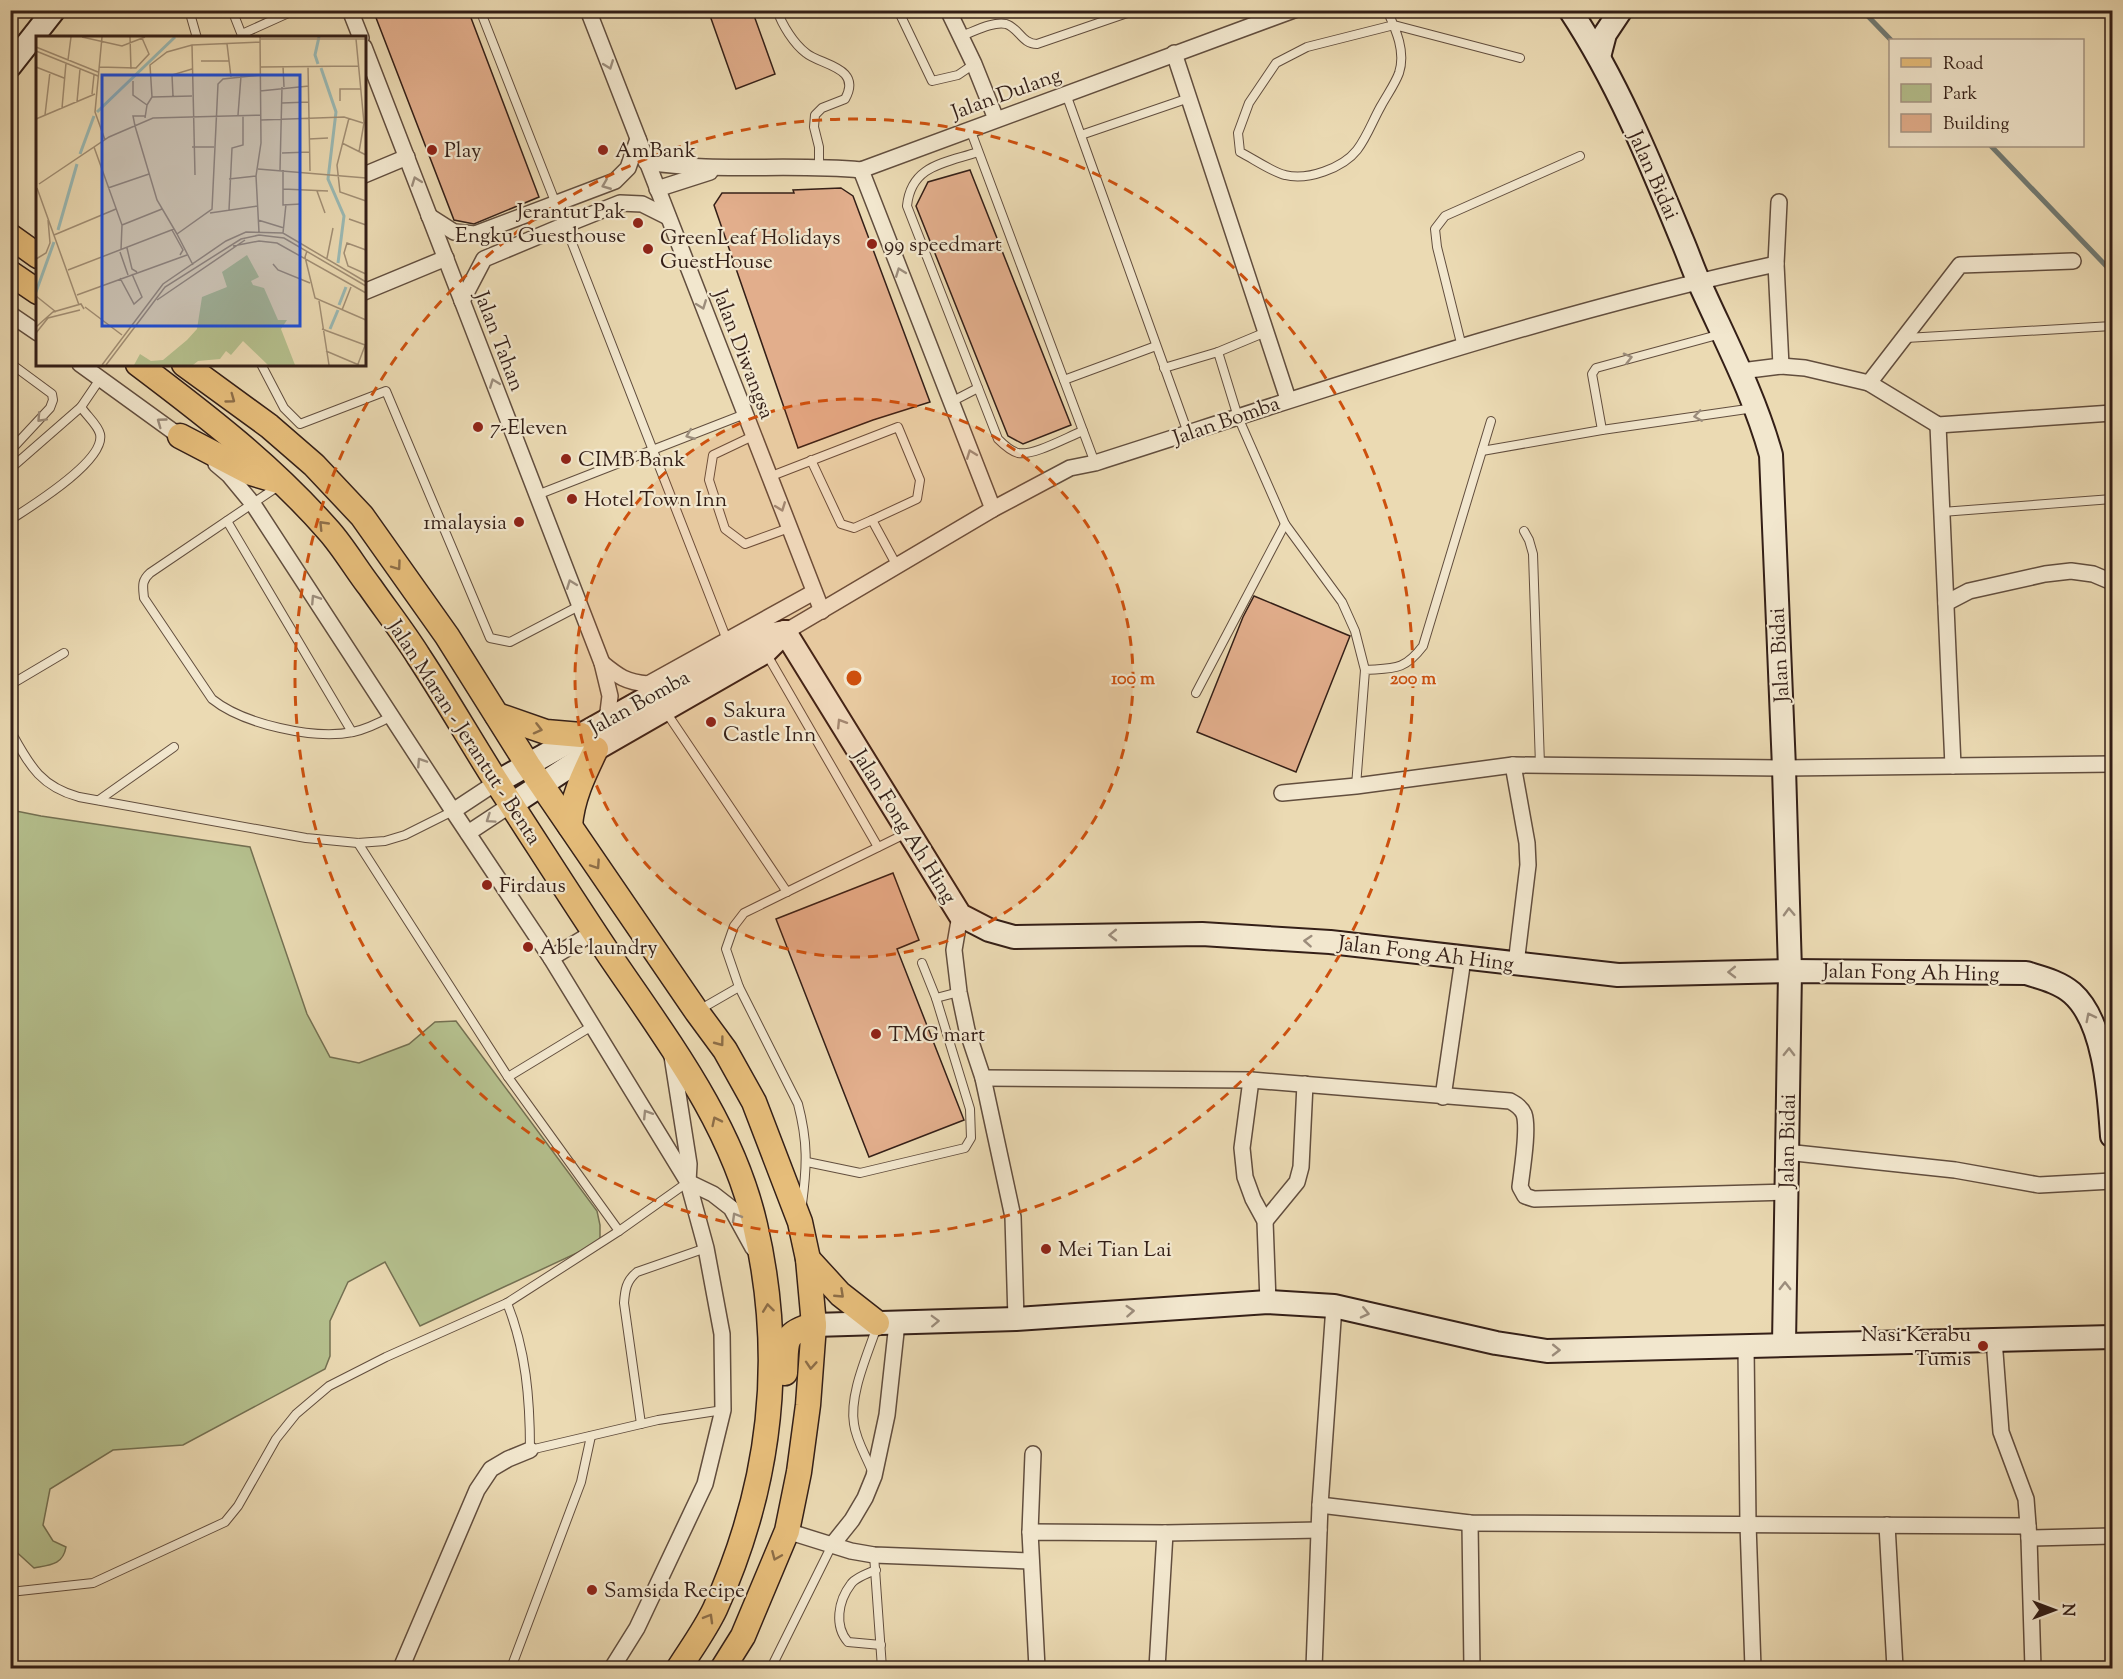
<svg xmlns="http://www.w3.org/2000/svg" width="2123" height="1679" font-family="'Sorts Mill Goudy',serif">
<rect width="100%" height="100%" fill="#ebdab3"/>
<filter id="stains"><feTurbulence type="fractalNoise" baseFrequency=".00333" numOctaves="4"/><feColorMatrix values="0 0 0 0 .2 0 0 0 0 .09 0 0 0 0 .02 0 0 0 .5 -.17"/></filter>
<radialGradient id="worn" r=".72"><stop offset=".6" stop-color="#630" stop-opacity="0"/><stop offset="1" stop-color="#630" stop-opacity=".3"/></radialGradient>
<path fill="#b5c08e" stroke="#747052" stroke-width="1.5" d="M11 810 41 816 250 847 307 1014 330 1057 359 1063 409 1044 435 1022 456 1021 597 1211 600 1225V1238L592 1246 420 1326 385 1262 348 1282 330 1321V1356L325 1369 183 1445 113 1450 50 1489 43 1525 53 1541 66 1547C63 1565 50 1565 34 1568L11 1547Z"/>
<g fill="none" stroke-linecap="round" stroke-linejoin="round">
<g stroke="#717b75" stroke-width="5">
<polyline points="1862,10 1891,40"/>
<polyline points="1991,146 2112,272"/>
</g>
</g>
<g fill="#e2ae8c" stroke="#341f17" stroke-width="1.5">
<polygon points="373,10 468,10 539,197 474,224 454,220"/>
<polygon points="708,10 752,10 775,74 736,89"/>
<polygon points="970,170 1071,425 1023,444 1008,436 916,206 928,182"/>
<polygon points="841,188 853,196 930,402 873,420 798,448 714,205 722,193 794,193 793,190"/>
<polygon points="1254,596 1350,636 1296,772 1197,732 1243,617"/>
<polygon points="893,873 919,940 897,949 964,1120 869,1157 776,919"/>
</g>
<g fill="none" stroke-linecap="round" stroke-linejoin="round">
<defs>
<g id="lane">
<polyline points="189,10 197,38"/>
<polyline points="232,10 243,38"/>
<polyline points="480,10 556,204"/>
<path d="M777 10C782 25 794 44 806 53 820 65 863 67 845 99L822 108 815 115 814 127 819 147V166"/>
<polyline points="898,10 932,81 958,75 974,64"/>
<path d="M1387 10C1396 30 1406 52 1399 73 1395 84 1387 95 1381 106 1373 120 1367 137 1357 150 1343 168 1307 181 1285 175 1274 173 1252 158 1240 152L1238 133 1249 103 1276 63 1307 47 1394 25 1520 58"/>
<polyline points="242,34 295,10"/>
<path d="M961 36C973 32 993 21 1006 24 1019 28 1022 44 1037 44L1136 10"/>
<polyline points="1066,94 1188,433"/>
<polyline points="970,129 1095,463"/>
<polyline points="1081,135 1189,98"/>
<path d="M978 152C945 163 911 165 907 206L998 439C1003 444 1010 451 1018 453 1034 456 1067 437 1083 431"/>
<polyline points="565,225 727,640"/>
<polyline points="1721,334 1596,368 1592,374 1602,430 1754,408"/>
<polyline points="1906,338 2112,326"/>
<polyline points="1462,347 1437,247 1435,229 1445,216 1580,156"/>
<polyline points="1218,352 1266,332"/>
<polyline points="10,363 52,394 53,400 50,408 10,451"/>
<polyline points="261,364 284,408 300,424 386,391 490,638 510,642 579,606"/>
<polyline points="1164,368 1218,352 1238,417 1285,524 1342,602 1355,631 1365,670"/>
<polyline points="1064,380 1156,346"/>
<polyline points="951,402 978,388"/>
<polyline points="753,436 713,455 709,480 725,529 745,544 789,528"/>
<polyline points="1482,451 1602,430"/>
<polyline points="811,460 841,524 854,528 872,520 897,566"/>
<polyline points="10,469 81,407 100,379"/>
<polyline points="769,477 898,427 920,480 917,499 872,520"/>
<path d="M277 487 150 573C141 581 143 587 144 598L212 699C243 724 314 740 353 732 367 729 379 723 392 716"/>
<polyline points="537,495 745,414"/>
<polyline points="1942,512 2112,499"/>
<path d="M10 520C30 507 106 461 100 434 98 425 86 415 81 407"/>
<polyline points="227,521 352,732"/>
<polyline points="1524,531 1529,540 1533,554 1540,765"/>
<polyline points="766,653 878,847"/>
<polyline points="10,685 64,653"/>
<polyline points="1196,693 1285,524"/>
<polyline points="666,712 787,892"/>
<path d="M10 730C29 764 39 786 79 797L306 838 358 843 385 841 405 835 453 811"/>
<path d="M1356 786 1365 670C1394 668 1404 671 1423 646L1491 421"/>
<polyline points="99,800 174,747"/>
<polyline points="358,843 508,1077 619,1231"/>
<polyline points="936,998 959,992"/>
<polyline points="699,1010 739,987"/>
<polyline points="508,1077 592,1026"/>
<polyline points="807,1162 860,1173 965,1148 971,1138 970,1109 936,998 922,963"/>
<path d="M802 1204C807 1166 808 1142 798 1104L739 987 726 949 734 926 744 913 907 833"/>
<path d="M507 1303C526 1350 530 1399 530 1450L658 1420 723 1410"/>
<path d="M641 1424 624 1303C625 1290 626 1281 637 1272L706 1248"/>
<path d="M872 1471C866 1456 856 1440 854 1424 849 1394 868 1354 877 1326"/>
<polyline points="874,1555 882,1668"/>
<path d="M876 1570C868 1573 855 1578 851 1584 838 1601 834 1626 848 1642L881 1645"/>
<polyline points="10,1592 93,1583 225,1522 238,1506 276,1439 296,1414 329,1386 386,1357 507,1303 619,1231 688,1182"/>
<polyline points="511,1668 581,1482 591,1436"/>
<polyline points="771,1668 832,1545"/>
</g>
<g id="street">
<polyline points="350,10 361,38"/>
<polyline points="588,10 822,611"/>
<polyline points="948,10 974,64 996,119"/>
<polyline points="364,47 602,663 610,696 607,720"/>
<polyline points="1174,53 1288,399"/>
<path d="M646 162C718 173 789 163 861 170L1294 10"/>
<polyline points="861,170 993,509"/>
<polyline points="364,175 407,157"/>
<polyline points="657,189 710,172"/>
<polyline points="429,216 454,232 475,234 615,181 628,168 638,139"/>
<polyline points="1776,264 1779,202"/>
<polyline points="364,292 446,258"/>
<polyline points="462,301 484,259 565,225 620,203 642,204 668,217"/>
<polyline points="10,314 38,333"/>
<polyline points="80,364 185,440"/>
<polyline points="1741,371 1781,366 1805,368 1869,383 1960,265 2073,261"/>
<polyline points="1869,383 1938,425 2112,413"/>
<polyline points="1938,425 1953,766"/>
<polyline points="216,464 229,475 253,504 453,811 551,958 688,1182 713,1194 731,1208 753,1248"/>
<polyline points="1946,603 1969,591 2045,574 2071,571 2093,574 2112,582"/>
<path d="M785 632 993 509 1070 468 1095 463C1320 391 1545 314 1776 264L1781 366"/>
<path d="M602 663C619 677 626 682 648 684L814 592"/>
<polyline points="1513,765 1527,843 1528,865 1516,964"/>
<polyline points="1282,793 1356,786 1513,765 1784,768 2112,764"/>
<polyline points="453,811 497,782"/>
<polyline points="468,833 512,804"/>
<polyline points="960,915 954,950 959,992 967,1030 983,1078 1013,1217 1016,1319"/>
<polyline points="551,958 594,932"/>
<path d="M983 1078 1251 1080 1510 1101C1516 1104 1521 1107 1524 1114 1529 1128 1522 1170 1520 1187L1525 1196 1534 1199 1785 1192"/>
<polyline points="1251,1080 1242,1148 1245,1177 1253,1199 1265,1221 1268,1302"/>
<polyline points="1443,1097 1463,959"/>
<polyline points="1786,1152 1955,1170 2039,1185 2112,1181"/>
<polyline points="1265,1221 1297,1182 1301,1167 1305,1084"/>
<polyline points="1994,1339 2001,1432 2026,1499 2029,1538 2033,1668"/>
<polyline points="1746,1346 1748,1524 1753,1668"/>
<polyline points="1320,1505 1470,1523 2028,1526"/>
<polyline points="1470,1523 1472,1668"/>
<polyline points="1887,1525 1895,1668"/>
<polyline points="787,1531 851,1551 874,1555 1031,1561"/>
<polyline points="1030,1532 1033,1454"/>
<polyline points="2029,1538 2112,1536"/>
<polyline points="832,1545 852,1520 865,1498 874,1476 887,1415 897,1323"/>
<polyline points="401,1668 477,1490 491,1469 508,1459 530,1450"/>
<polyline points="612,1668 637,1628 705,1484 723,1410 722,1334 706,1248 688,1182 689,1164 672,1056"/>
<polyline points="1037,1668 1030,1532 1165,1533 1319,1530"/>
<polyline points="1157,1668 1165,1533"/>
<polyline points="1314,1668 1320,1505 1334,1306"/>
</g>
<g id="secondary">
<path d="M1570 10C1617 81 1650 162 1682 240 1688 254 1693 269 1699 282 1725 340 1754 394 1771 455L1784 768 1790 971 1784 1344"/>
<polyline points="1599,57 1605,34 1621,10"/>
<polyline points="10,66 54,10"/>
<path d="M785 632 960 915 989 930 1014 937 1202 934 1330 942 1618 975 1790 971 2026 973C2042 978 2059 982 2072 993 2105 1022 2109 1094 2112 1136"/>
<polyline points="497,782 756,637 785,632"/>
<polyline points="512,804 596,749 765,652 785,632"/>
<polyline points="814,1325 1016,1319 1268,1302 1334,1306 1496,1343 1547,1351 2112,1337"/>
</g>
<g id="primary">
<polyline points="10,236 38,256"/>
<polyline points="10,273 38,292"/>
<path d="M138 364C207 416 272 466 329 531 344 548 356 569 370 587 386 610 404 633 419 657 446 698 470 740 496 781 534 839 571 898 610 956 667 1040 732 1124 755 1225 786 1359 771 1485 715 1609 705 1630 691 1649 679 1668"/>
<polyline points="184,364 269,426 314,465 362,516 447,636 528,765 697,1012 725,1050 754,1102 800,1222 808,1259 814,1325 808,1405 799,1472 787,1531 743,1636 723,1668"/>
<polyline points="180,436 251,473 278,481"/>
<polyline points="497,715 546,732 581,735"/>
<path d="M570 826C572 798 584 774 596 749"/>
<polyline points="808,1259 840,1294 877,1323"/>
<path d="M785 1373C787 1343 781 1333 814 1325"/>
</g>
</defs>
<use href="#lane" stroke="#624e3e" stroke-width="10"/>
<use href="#street" stroke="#624e3e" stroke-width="18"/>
<use href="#secondary" stroke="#341f17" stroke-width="26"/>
<use href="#primary" stroke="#341f17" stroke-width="27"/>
<use href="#lane" stroke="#f2e7ce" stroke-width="8"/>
<use href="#street" stroke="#f2e7ce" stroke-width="15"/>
<use href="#secondary" stroke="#f2e7ce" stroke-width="22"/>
<use href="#primary" stroke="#e6bd7a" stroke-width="24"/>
</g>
<defs><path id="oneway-chevron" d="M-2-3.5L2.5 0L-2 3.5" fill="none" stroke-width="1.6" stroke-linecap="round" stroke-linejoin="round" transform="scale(1.5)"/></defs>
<g stroke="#9c8d7c">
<use href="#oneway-chevron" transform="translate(609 65) rotate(69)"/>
<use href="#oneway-chevron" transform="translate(416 181) rotate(-111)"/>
<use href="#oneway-chevron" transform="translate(606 185) rotate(158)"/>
<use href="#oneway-chevron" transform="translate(900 272) rotate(-111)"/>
<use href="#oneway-chevron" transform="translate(702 305) rotate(69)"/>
<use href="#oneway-chevron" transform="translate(1628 358) rotate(-14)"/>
<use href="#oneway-chevron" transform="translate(494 383) rotate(-111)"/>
<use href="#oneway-chevron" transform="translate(1698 416) rotate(172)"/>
<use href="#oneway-chevron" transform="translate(41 418) rotate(133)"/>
<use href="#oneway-chevron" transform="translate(161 422) rotate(-144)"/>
<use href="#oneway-chevron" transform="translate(690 435) rotate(158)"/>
<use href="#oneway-chevron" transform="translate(971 454) rotate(-111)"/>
<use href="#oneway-chevron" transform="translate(781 507) rotate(69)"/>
<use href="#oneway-chevron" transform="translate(571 584) rotate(-111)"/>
<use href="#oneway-chevron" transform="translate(315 599) rotate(-123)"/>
<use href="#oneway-chevron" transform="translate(841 723) rotate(-122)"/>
<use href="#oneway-chevron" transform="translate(421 762) rotate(-123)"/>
<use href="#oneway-chevron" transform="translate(490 819) rotate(146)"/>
<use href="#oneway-chevron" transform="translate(1789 912) rotate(-92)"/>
<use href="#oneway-chevron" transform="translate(1113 935) rotate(179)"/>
<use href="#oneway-chevron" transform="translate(1308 941) rotate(-176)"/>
<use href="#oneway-chevron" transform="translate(1732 972) rotate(179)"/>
<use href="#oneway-chevron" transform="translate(2090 1017) rotate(-117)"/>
<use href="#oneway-chevron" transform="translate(1789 1052) rotate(-89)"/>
<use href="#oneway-chevron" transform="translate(647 1114) rotate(-122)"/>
<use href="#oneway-chevron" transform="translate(736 1217) rotate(-120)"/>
<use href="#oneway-chevron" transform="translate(1785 1286) rotate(-90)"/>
<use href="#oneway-chevron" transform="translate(1130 1311) rotate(-4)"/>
<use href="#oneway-chevron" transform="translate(1365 1313) rotate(13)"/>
<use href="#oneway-chevron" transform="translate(935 1321) rotate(-2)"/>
<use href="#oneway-chevron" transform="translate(1556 1350) rotate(1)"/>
</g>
<g stroke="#8d6e48">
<use href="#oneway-chevron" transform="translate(231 399) rotate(36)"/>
<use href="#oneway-chevron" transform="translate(323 525) rotate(-134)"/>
<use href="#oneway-chevron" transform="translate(397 566) rotate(54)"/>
<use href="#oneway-chevron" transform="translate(538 729) rotate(14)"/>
<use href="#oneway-chevron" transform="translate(596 865) rotate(56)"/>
<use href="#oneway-chevron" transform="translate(720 1042) rotate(53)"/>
<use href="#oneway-chevron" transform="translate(716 1121) rotate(-116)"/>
<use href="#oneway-chevron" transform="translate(840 1294) rotate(43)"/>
<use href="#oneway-chevron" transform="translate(768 1308) rotate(-97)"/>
<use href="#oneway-chevron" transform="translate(811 1365) rotate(94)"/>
<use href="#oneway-chevron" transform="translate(776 1556) rotate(113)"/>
<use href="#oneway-chevron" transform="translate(709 1618) rotate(-60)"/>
</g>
<circle cx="854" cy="678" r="279" fill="#cd500e" fill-opacity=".12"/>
<g fill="none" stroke="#cd500e" stroke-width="3" stroke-dasharray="10 8">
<circle cx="854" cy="678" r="279"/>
<circle cx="854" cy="678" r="559"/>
</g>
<g fill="#8f2418" stroke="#f2e7ce" stroke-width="2">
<circle cx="432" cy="150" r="6"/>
<circle cx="603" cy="150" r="6"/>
<circle cx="638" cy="223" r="6"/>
<circle cx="872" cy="244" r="6"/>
<circle cx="648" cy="249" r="6"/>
<circle cx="478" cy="427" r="6"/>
<circle cx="566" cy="459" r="6"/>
<circle cx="572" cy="499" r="6"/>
<circle cx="519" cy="522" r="6"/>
<circle cx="711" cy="722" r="6"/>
<circle cx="487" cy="885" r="6"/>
<circle cx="528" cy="947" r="6"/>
<circle cx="876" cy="1034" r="6"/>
<circle cx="1046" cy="1249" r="6"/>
<circle cx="1983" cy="1346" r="6"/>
<circle cx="592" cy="1590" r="6"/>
</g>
<g text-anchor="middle" stroke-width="4.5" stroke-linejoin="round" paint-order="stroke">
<g font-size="21" fill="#341f17" stroke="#f2e7ce">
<text transform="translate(1006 93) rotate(-20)" y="7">Jalan Dulang</text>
<text transform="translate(1654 175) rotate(66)" y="7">Jalan Bidai</text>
<text transform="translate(500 341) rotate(69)" y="7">Jalan Tahan</text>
<text transform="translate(744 354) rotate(69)" y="7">Jalan Diwangsa</text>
<text transform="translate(1226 420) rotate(-19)" y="7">Jalan Bomba</text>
<text transform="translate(1779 655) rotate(-93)" y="7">Jalan Bidai</text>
<text transform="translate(639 702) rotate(-29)" y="7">Jalan Bomba</text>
<text transform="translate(465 732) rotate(57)" y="7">Jalan Maran - Jerantut - Benta</text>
<text transform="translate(905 826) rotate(58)" y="7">Jalan Fong Ah Hing</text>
<text transform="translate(1426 953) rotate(7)" y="7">Jalan Fong Ah Hing</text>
<text transform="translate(1911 972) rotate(1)" y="7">Jalan Fong Ah Hing</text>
<text transform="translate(1787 1141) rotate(-89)" y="7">Jalan Bidai</text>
</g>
<g font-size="21" fill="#341f17" stroke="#f2e7ce" text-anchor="start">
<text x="444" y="157">Play</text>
<text x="615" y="157">AmBank</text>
<text x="626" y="218" text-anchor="end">Jerantut Pak<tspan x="626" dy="24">Engku Guesthouse</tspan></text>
<text x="660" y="244">GreenLeaf Holidays<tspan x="660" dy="24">GuestHouse</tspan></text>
<text x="884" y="251">99 speedmart</text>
<text x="490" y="434">7-Eleven</text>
<text x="578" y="466">CIMB Bank</text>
<text x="584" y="506">Hotel Town Inn</text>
<text x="507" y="529" text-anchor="end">1malaysia</text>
<text x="723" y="717">Sakura<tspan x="723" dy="24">Castle Inn</tspan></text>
<text x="499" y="892">Firdaus</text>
<text x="540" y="954">Able laundry</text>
<text x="888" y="1041">TMG mart</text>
<text x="1058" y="1256">Mei Tian Lai</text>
<text x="1971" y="1341" text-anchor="end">Nasi Kerabu<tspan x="1971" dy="24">Tumis</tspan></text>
<text x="604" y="1597">Samsida Recipe</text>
</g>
</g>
<g transform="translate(36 36)">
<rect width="330" height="330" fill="#ebdab3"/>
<path d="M211 219 223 241 215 245 217 249 228 252 242 284H251L245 293 259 329H232L207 305 195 319 190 315 184 323 162 325 157 329H98L104 318 115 325 127 324 151 304 161 293 166 261 191 251 186 236Z" fill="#b5c08e"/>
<path fill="none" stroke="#9ab9b4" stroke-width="3" d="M282 28 279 19 283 1M285 32 300 76 292 143 308 180 302 227M61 76 139 1M44 118 58 80M22 194 41 128M0 256 18 206M303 269 310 251M294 293 302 274"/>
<path fill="none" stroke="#a28f75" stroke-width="1.5" d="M46 1 86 10 109 1M66 1 59 76 69 104M94 1 95 33M224 3H330M320 3 328 87 323 116M191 8 195 41M156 9 159 139M0 11 62 36M0 15 62 40M32 24 35 1M165 25H193M247 30 248 51M272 30 274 135M0 31 28 42M63 31 100 32 113 18 106 2M225 31 322 30M97 45V59L111 69 109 82M224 55 273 50M56 58 58 39M137 60 136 39 156 33M116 61 156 60M304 65V53H325M41 66 44 33M246 67 273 66M111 69 116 61 114 29 131 16 156 9 224 6M26 72 30 27M9 79 14 36M202 79 205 40M109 80H97L99 90 121 164 141 198M313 82 301 129 304 156 330 165M0 83 59 58M225 84 308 81 327 87M273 103 292 102M306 107 330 119M58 111 86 189 85 214M156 111H178M246 117 274 116M222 133 330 142M244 134 246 51M247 134V169L265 168M193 143 220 140M3 148 73 101 117 82 225 79M1 152 43 269M72 152 113 138M247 153 292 155M281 155 289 177M193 174 196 112 207 109V79M174 177 222 170M313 183 330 189M222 184 248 192M86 189 126 173M136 194 147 214 144 219M223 196 220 140 225 107 224 1M247 197 250 168M141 198 176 173 182 48 187 43 224 39M141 198 157 229M18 199 80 173M197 210 223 205 241 207 330 257M91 212 96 233 101 236M330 214 311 207 308 217 312 230 330 238M271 215 269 221 279 262 330 284M84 216 92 239M291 222 297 192M0 223 10 217 14 207 12 184M237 228 242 234 274 247M32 234 138 193M84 242 98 268 106 261 96 238M41 259 151 219M0 260 20 276M121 264 209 204M283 265 293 329M49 271 86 299M306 274 315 251M0 291 17 276 45 268 48 273M286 293 329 309M0 297 12 282 44 274M290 315 323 329M322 328 330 307M66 329 127 248 190 205 210 196 247 197 330 246M70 329 129 251 205 203 223 199 248 202 330 250"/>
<path fill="#1d4ed8" fill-opacity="0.15" stroke="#1d4ed8" stroke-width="3" d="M66 39H264V290H66Z"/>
<rect width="330" height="330" fill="none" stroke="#341f17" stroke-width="3"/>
</g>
<circle cx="854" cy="678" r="9" fill="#cd500e" stroke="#f2e7ce" stroke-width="3"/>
<g font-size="18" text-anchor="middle" font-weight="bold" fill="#cd500e" stroke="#f2e7ce" stroke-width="4.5" stroke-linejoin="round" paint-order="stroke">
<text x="1133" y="684">100 m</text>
<text x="1413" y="684">200 m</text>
</g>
<rect width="2123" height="1679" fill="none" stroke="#ebdab3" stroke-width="36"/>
<rect x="12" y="12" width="2099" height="1655" fill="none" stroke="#341f17" stroke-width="3"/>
<rect x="18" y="18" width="2087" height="1643" fill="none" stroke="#341f17" stroke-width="1.5"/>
<rect x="1889" y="39" width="195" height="108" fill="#f2e7ce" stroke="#a69785" stroke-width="1.5"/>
<rect x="1901" y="58" width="30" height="9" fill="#e6bd7a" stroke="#a69785" stroke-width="1.5"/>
<text x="1943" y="69" font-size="18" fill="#341f17">Road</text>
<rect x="1901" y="84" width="30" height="18" fill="#b5c08e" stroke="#a69785" stroke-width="1.5"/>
<text x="1943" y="99" font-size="18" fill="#341f17">Park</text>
<rect x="1901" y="114" width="30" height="18" fill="#e2ae8c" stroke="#a69785" stroke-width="1.5"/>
<text x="1943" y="129" font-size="18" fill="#341f17">Building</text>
<g transform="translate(2054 1610) rotate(90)" stroke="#f2e7ce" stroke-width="4.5" paint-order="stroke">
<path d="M0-4.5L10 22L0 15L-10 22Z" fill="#341f17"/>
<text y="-9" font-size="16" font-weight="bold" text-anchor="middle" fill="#341f17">N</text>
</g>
<rect width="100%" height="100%" filter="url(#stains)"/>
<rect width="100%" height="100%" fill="url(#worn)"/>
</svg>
